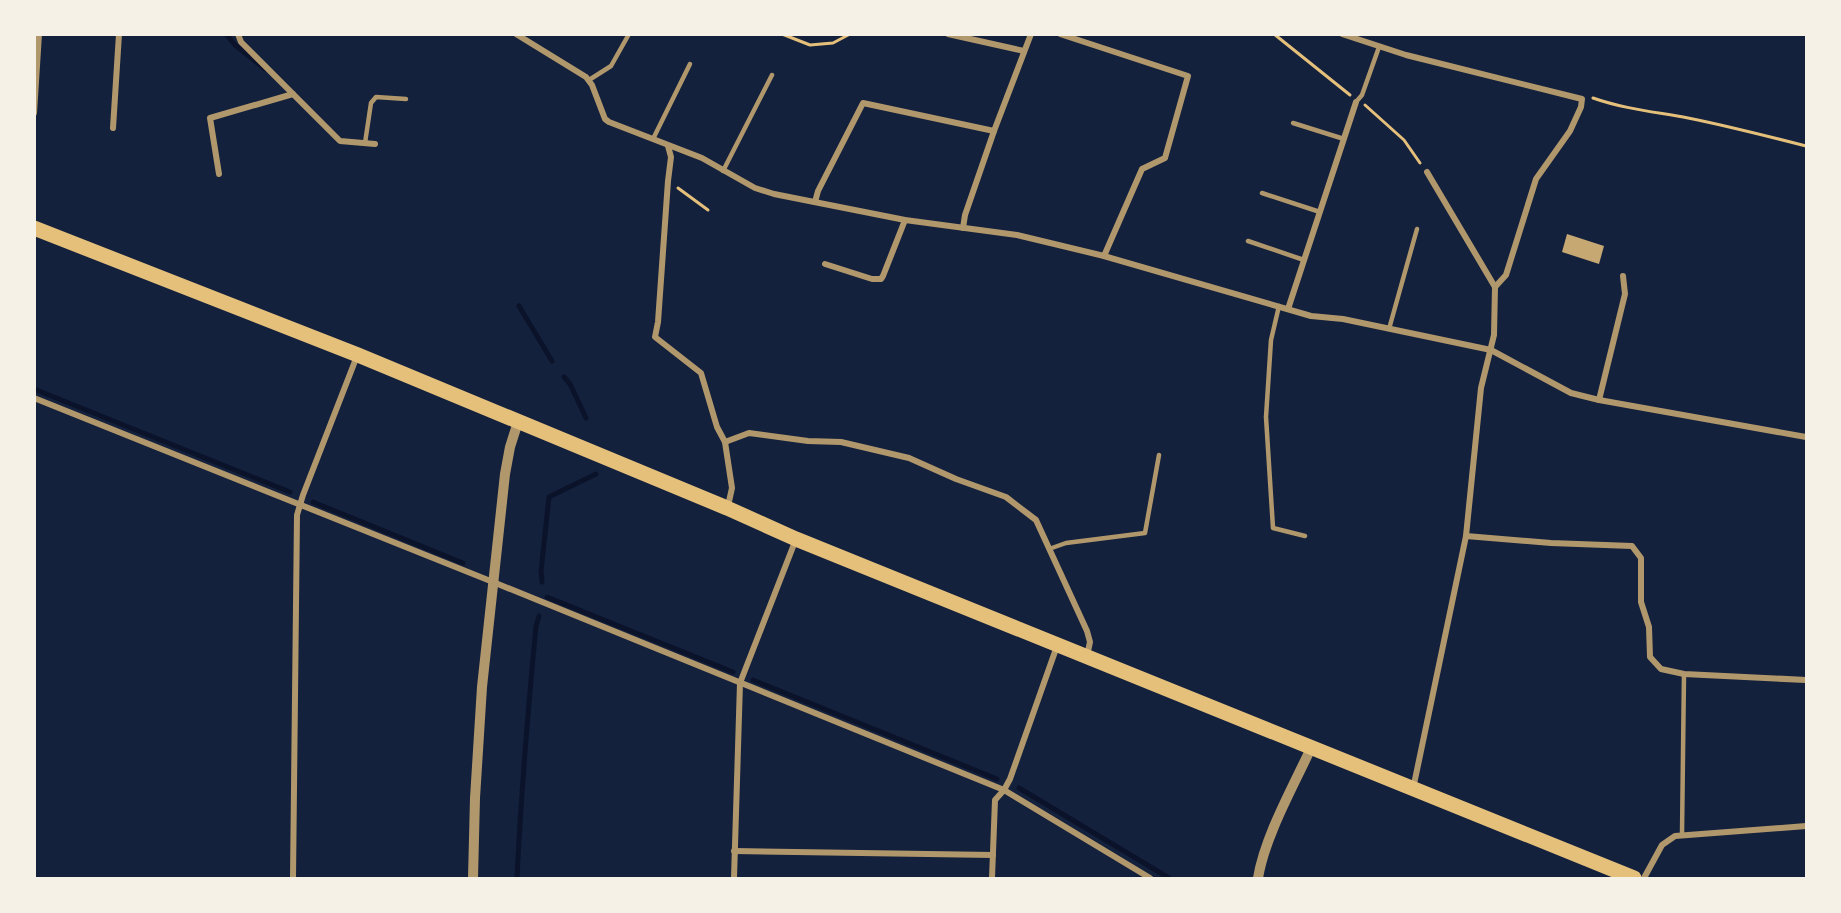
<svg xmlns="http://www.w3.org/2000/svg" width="1841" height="913" font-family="'IBM Plex Sans',sans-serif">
<rect width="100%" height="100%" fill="#14213d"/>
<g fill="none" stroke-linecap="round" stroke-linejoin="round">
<g stroke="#0b132b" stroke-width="5">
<polyline points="226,34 235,45 265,69"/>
<polyline points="519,306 552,361"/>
<polyline points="564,377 570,384 586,418"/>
<polyline points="34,389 290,492"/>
<polyline points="313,502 463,563"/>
<polyline points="542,582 541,571 549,497 596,474"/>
<polyline points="547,597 733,672"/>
<polyline points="753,680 997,779"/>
<polyline points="1019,788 1169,878"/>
<path d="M517 878C521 794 528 710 536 626L539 616"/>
</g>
</g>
<polygon fill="#c6a872" points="1567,234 1604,246 1599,264 1562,252"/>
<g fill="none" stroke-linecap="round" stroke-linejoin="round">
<g stroke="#e5c07b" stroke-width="3">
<polyline points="782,34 810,45 833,43 850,34"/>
<polyline points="1274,34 1350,95"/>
<path d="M1593 98C1624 109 1656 112 1688 118 1728 126 1767 136 1806 146"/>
<polyline points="1365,105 1404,140 1420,163"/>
<polyline points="678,188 708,210"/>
</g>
<g stroke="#b1986c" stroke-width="4.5">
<polyline points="589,80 611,66 629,34"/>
<polyline points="1356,102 1362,95 1379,47"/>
<polyline points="1293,123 1344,139"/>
<polyline points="653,139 690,64"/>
<polyline points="365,143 371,103 376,97 406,99"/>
<polyline points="723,171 772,75"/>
<polyline points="1262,193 1320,212"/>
<polyline points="1248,241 1304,260"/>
<polyline points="1279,306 1271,340 1266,417 1273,528 1305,536"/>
<polyline points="1389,329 1417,229"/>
<polyline points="1049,549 1066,543 1145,533 1159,455"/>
<polyline points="1682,835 1684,674"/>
</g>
<g stroke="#b1986c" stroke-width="6">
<polyline points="238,34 241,42 340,141 375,144"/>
<polyline points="516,34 586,77 592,85 605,119 609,122 702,158 755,188 774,194 905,220 1017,235 1104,256 1311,316 1343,319 1491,350 1571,393 1599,400 1806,437"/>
<polyline points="948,34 1024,51"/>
<polyline points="1060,34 1188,76 1165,158 1142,169 1104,256"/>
<polyline points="1342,34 1406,55 1582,99 1581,107 1570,131 1536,179 1506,275 1495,287 1494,335 1481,388 1466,536 1413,789"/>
<polyline points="34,113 39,34"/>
<polyline points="113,128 119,34"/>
<polyline points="668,146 671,157 668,181 658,322 655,337 701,373 717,427 725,442 732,488 728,506"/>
<polyline points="1427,172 1495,287"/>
<polyline points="219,174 210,118 293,94"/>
<polyline points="815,202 818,191 863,103 994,131"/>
<polyline points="963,228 965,215 994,131 1031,34"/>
<polyline points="825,264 872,279 881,279 883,276 905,220"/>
<polyline points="1288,309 1356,102"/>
<polyline points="34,398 493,582 1004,790 1150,878"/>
<polyline points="1599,400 1625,294 1623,276"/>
<polyline points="725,442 749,433 808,441 841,442 909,458 956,479 1006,497 1036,520 1087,631 1090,642 1087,656"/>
<polyline points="1466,536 1551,543 1632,546 1641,558 1641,602 1649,627 1650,657 1661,669 1684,674 1806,680"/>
<polyline points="734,851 993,855"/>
<polyline points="293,878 297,515 303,495 357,356"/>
<polyline points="734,878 740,683 796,539"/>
<polyline points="992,878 995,800 1004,790 1010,779 1057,646"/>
<polyline points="1644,878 1662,845 1675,836 1806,826"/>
</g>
<g stroke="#b1986c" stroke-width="10">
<polyline points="473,878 475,798 482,687 505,474 510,447 518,422"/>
<path d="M1258 878C1265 836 1293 787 1311 748"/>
</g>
<polyline stroke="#e5c07b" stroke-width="15" points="34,228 358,355 727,508 796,539 1634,878"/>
</g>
<rect width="1841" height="913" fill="none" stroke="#f6f1e7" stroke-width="72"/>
</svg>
